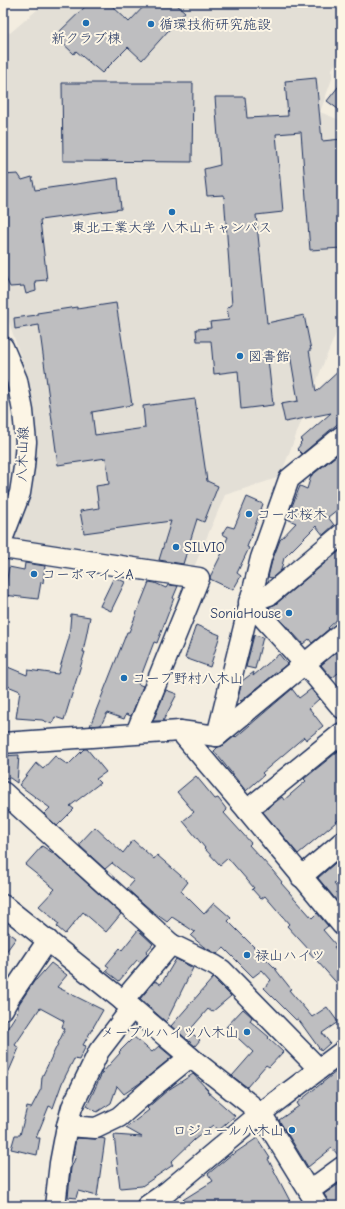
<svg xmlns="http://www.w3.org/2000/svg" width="345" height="1209" font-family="'Comic Neue','Klee One',sans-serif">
<rect width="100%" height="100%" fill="#f3ede0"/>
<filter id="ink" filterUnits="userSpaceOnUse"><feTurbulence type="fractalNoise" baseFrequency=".025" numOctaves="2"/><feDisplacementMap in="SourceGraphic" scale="8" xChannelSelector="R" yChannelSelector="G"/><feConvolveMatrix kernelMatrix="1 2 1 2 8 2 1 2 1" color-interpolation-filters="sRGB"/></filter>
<g filter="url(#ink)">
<polygon fill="#e3dfd6" points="45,3 342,3 342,55 332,69 332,79 320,112 342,121 342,319 324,362 280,477 225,495 191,574 10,544 31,486 34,440 28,379 3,304 3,30 10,33"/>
<g fill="#bebec0" stroke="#1b2f5e">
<polygon points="89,3 109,3 129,22 147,3 175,3 185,12 142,60 128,47 102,73 76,51 74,54 55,36"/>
<polygon points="316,78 322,141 342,139 342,248 310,250 301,132 276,134 283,212 256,215 267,323 304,315 311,350 309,350 316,392 342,368 342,420 302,454 297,449 301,444 300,443 302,441 300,440 331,413 285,422 281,404 298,401 290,354 268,359 273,405 241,409 238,371 214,374 211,341 197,341 196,329 211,328 210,322 229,320 227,308 232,305 224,195 207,196 204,169 220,165 215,97 245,97 247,118 288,116 285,81"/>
<polygon points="342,82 342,112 327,101"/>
<polygon points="62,83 193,83 192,162 63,161"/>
<polygon points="18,174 22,180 32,177 35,190 118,178 121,209 40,220 47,280 35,281 36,291 26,294 24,286 10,287 3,272 3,175"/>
<polygon points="116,303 132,405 92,412 95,435 145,428 143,406 195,399 207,481 218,486 204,522 197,519 183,564 159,560 171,521 84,533 80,511 99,508 96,486 109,484 106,458 58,465 39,325 15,329 14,318 37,315 37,313 77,307 77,309"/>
<polygon points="342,451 342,506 328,517 334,525 323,535 316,526 284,558 281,570 272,578 268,577 272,561 280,540 296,523 287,519 300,486 307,489 311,476"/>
<polygon points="247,497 263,504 247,547 249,548 237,573 241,576 233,590 210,579 210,577 222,553 221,552 228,537 222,534 227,526 234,528"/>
<polygon points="342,549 342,615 328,628 329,629 312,643 309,639 303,644 269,607 276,604"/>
<polygon points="25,563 45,566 43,583 41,582 38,599 4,595 9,567 24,570"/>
<polygon points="114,577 125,582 111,611 100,606"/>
<polygon points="149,582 155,583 166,588 168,585 178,586 173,598 174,598 157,643 154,642 138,684 143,686 131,716 126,714 124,719 107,713 101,725 90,726 127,632 129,632"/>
<polygon points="71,614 90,617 83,652 85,652 64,720 55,717 52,724 42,720 16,718 20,691 3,684 3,665 27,675 28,670 58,674 69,638"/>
<polygon points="196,625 220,635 210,667 185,658"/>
<polygon points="254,635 263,637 255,669 246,667"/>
<polygon points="342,648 342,670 332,678 321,665"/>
<polygon points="279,654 287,664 241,701 238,698 242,681 254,672 253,676"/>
<polygon points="292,689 299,698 311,689 319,699 309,708 323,726 306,740 304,737 262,773 264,775 246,791 214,751 218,747 224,745 235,736 236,737"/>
<polygon points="166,690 177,694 163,721 153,721"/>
<polygon points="342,748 342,817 298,854 263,812 282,797 284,800 306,781 304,779"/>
<polygon points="84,749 87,749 106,772 96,779 100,783 70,806 74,809 57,826 44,814 50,808 19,785 36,763 43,769 55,756 68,765"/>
<polygon points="19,755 17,783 10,778 3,778 3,756"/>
<polygon points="196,776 215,799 218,798 227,810 224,813 251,843 249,845 273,871 282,882 281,883 312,918 317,913 328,926 323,930 336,945 334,947 342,956 342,989 309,952 310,951 287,926 289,924 265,896 261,899 252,889 254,888 228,858 220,865 204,848 205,848 183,821 194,812 177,792"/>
<polygon points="95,827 123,853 133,840 154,859 157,855 188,882 181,891 204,914 214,903 231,918 228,921 276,969 276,970 291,989 289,990 312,1017 327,1007 338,1022 322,1033 330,1043 321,1051 298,1019 296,1020 264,988 271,980 262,970 253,977 224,948 217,954 204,947 191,936 195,932 172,917 167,922 152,911 127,889 134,881 112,863 105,869 80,846 80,843"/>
<polygon points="42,846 56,855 121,914 106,932 83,912 65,934 57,927 59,924 55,921 55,920 39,906 55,889 25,865"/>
<polygon points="342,857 342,883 340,880 334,884 342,893 342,907 318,878"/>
<polygon points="3,928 16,938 3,956"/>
<polygon points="138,930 153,944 146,952 148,954 140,962 137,960 119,981 106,971 109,967 106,965 120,948 122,950"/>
<polygon points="176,959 193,968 166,1022 140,999 155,981 161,984"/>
<polygon points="51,963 67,975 57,987 103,1010 83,1045 86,1046 79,1060 74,1059 62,1083 53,1108 49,1106 36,1138 40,1138 37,1155 11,1149 15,1135 20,1135 27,1107 31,1108 41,1089 42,1077 65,1029 62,1027 64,1021 40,1008 15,1045 19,1048 3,1085 3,1035 17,1013 19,1004 35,980 36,980"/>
<polygon points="213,978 231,996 212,1012 208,1009 189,1031 200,1040 195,1046 171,1026"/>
<polygon points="243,1009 252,1017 250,1021 269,1037 268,1038 283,1052 269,1067 266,1065 247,1087 232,1076 253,1052 226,1027"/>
<polygon points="134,1037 152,1052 159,1046 172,1057 140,1083 124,1094 117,1086 111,1103 97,1112 87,1106 102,1073 120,1053 119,1052"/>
<polygon points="342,1067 342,1156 339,1156 332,1148 308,1167 279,1120 299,1106 297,1103"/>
<polygon points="193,1074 208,1090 207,1091 235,1116 218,1131 213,1125 194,1140 171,1162 173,1165 142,1186 120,1188 114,1135 142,1137 126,1128 149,1110 147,1108 168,1090"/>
<polygon points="76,1138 95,1139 101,1138 105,1139 97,1196 78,1191 76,1198 68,1197 71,1168 76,1156 73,1155"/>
<polygon points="257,1138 270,1158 268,1159 290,1201 281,1206 173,1206 213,1181 208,1174 232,1154 232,1155"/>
<polygon points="342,1182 342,1206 329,1206 328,1200 324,1194"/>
</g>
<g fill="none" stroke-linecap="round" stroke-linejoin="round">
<defs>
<g id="minor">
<polyline points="3,347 17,380 23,411 26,442 24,467 20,493 3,537"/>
<polyline points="342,534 269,595 249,602 305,664 342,708"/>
<polyline points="3,548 199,578 136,733"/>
<polyline points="180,731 247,810 342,925"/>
<polyline points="217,736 261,558 289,479 342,436"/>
<polyline points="3,743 180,731 217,736 342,633"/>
<polyline points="3,792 171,944 123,1001"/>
<polyline points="247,810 342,733"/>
<polyline points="301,877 342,842"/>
<polyline points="3,905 132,1008 190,1057 261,1113 318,1206"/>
<polyline points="171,944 214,965 222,970 319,1069"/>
<polyline points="3,1009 9,998 48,940"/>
<polyline points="67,1126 96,1128 119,1117 154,1086 190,1057"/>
<polyline points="309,1191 342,1167"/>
<polyline points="55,1206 60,1163 67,1126 72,1107 99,1051 132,1008"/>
<polyline points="147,1206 167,1192 261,1113 342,1052"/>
</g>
</defs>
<use href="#minor" stroke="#1b2f5e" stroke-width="23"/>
<use href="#minor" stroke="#fcf5e5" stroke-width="20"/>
</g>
</g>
<g fill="#1f6fb2" stroke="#fcf5e5" stroke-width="1.5">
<circle cx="86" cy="23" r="4"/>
<circle cx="151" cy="24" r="4"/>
<circle cx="172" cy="212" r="4"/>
<circle cx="240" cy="356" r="4"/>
<circle cx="249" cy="514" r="4"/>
<circle cx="176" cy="547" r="4"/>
<circle cx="34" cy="574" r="4"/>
<circle cx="289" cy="613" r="4"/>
<circle cx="124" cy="678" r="4"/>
<circle cx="247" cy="955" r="4"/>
<circle cx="247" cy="1032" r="4"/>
<circle cx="292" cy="1130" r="4"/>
</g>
<g text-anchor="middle" stroke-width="4" stroke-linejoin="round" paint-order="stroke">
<g font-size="14" fill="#1b2f5e" stroke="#fcf5e5" text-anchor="start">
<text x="159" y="29">循環技術研究施設</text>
<text x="86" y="43" text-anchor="middle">新クラブ棟</text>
<text x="172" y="232" text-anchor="middle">東北工業大学 八木山キャンパス</text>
<text x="248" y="361">図書館</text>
<text x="257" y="519">コーポ桜木</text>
<text x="184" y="552">SILVIO</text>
<text x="42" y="579">コーポマインA</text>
<text x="281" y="618" text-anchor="end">SoniaHouse</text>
<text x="132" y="683">コープ野村八木山</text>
<text x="255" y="960">禄山ハイツ</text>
<text x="239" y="1037" text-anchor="end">メープルハイツ八木山</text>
<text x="284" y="1135" text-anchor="end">ロジュール八木山</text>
</g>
<g font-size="14" fill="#1b2f5e" stroke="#fcf5e5">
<text transform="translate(22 454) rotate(-88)" y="5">八木山線</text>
</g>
</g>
<rect width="345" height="1209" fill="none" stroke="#fcf5e5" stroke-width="16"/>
<rect x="8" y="8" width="329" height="1193" fill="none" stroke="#1b2f5e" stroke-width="1.5" filter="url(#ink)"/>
</svg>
